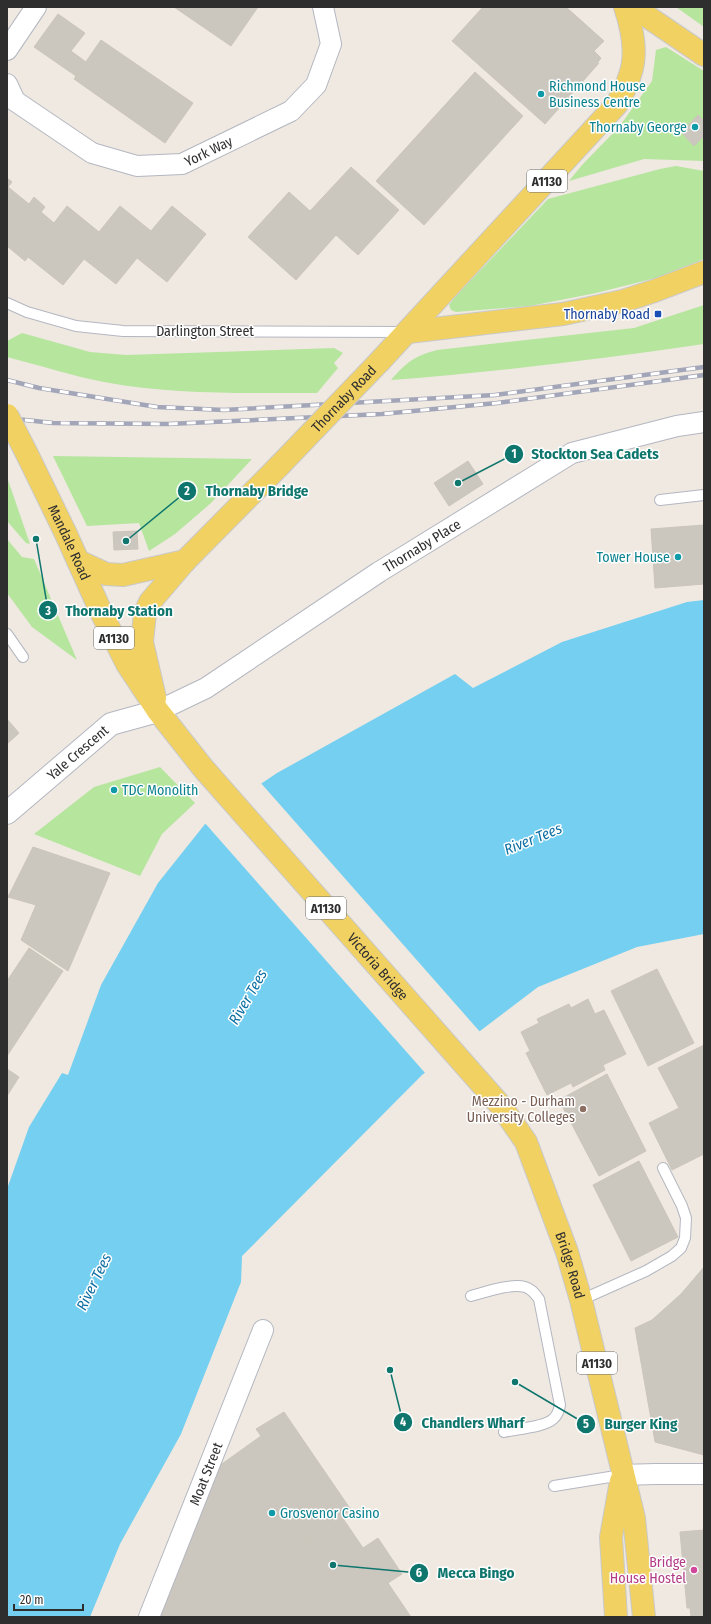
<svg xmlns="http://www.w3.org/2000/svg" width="711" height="1624" font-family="'Fira Sans Condensed',sans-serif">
<rect width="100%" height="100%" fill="#efe9e1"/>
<g fill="#b6e59e">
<polygon points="676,7 704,7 704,27"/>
<polygon points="666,47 704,71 704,121 698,115 681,132 694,146 704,136 704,161 644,159 569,181 582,165 619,127 652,81 656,50"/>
<polygon points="676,166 704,171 704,259 656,278 596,293 530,306 456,312 451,310 449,305 455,297 548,199 660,169"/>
<path d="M704 305V344C600 359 496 372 391 380 407 362 414 356 437 350L634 328Z"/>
<path d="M22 333 90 352 126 355 334 348 343 353 334 363 338 368 317 393C246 393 174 395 104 382 72 376 39 365 7 357V341Z"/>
<polygon points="53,456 252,459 211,503 175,534 149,551 139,523 87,526"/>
<polygon points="7,477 30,544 26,543 7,521"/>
<polygon points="7,539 22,557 34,559 77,660 32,627 7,593"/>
<polygon points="160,767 195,803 162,834 140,876 34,834 94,787"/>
</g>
<polygon fill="#75cff0" points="704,600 704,934 637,947 538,987 422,1075 242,1256 241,1282 181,1434 120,1544 90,1617 7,1617 7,1189 29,1127 62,1073 68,1075 101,985 158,883 209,819 277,773 455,674 473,688 562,642 687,602"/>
<polygon fill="#efe9e1" points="260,782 481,1033 426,1074 204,822 208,817"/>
<g fill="#cbc7bf" stroke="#cbc5ba">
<polygon points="174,7 258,7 231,46"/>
<polygon points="483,7 566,7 604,41 594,51 601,58 596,65 599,63 545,124 452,41"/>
<polygon points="58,14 85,33 71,51 86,62 76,76 34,47"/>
<polygon points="101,40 193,103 165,143 74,79"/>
<polygon points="475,72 523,116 424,225 376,181"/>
<polygon points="698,115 704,121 704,136 694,146 681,132"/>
<polygon points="351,167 399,210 358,255 336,235 296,280 248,237 289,192 310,211"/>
<polygon points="7,178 12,182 8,187 29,204 34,197 45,207 41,212 54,223 67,206 99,232 120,206 151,231 172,206 206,234 167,282 137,258 116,284 84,259 63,285 28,257 25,261 7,246"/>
<polygon points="468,461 483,484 449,506 434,483"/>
<polygon points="704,525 704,584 655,588 651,529"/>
<polygon points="137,531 138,549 114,550 113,532"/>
<polygon points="7,719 19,733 7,744"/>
<polygon points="33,847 110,873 68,971 21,940 36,905 8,897"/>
<polygon points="29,948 63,971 7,1056 7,981"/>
<polygon points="657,969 694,1043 648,1066 611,991"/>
<polygon points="588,999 595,1014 604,1010 626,1054 603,1065 605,1070 573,1087 571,1083 547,1095 526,1053 530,1051 521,1032 539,1023 537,1019 569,1004 571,1008"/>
<polygon points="704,1045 704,1154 672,1170 649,1123 679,1108 658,1068"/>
<polygon points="7,1069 19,1077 7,1096"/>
<polygon points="607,1074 646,1151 599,1176 559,1100"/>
<polygon points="639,1161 678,1237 631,1261 593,1185"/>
<polygon points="704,1267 704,1455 655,1442 635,1328 652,1320 681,1294"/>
<polygon points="284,1412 351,1510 192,1617 161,1617 156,1609 219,1466 261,1436 256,1429"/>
<polygon points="342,1517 363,1548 378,1538 402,1574 388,1583 411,1617 192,1617"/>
<polygon points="704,1530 704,1617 691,1617 690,1608 687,1608 680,1532"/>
</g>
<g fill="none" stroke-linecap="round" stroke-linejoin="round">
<defs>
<g id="lane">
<polyline points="7,303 27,312 76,326 123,331 404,332"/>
<polyline points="660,500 704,495"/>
<polyline points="7,634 23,657"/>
<path d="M471 1296C486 1292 511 1283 525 1287 532 1289 535 1294 539 1299L560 1405C559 1410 558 1415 553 1419 545 1427 516 1429 504 1432"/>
<polyline points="581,1300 646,1271 672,1256 681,1248 685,1238 686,1218 682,1206 663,1168"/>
<polyline points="554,1486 622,1475"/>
</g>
<g id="street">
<polyline points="7,50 36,7"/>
<path id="s1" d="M7 84 15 101 92 153 137 166 182 164 291 111 316 85 331 44 323 7"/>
<path id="s2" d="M158 711 206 688 379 572 572 453 677 426 704 422"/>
<polyline points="622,1475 655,1474 704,1474"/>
<path id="s3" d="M149 1617 263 1330"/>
</g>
<g id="secondary">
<path id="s4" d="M7 813 111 724 158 711"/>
</g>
<g id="primary">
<polyline points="630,7 648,17 704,55"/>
<polyline points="408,332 563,314 623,301 654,291 704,272"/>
<path d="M380 361 617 104C622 95 627 85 630 75 638 53 632 28 625 7"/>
<path id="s5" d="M27 454 65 532 102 614 127 664 158 711 203 768 501 1106 526 1142 567 1252 581 1300 634 1518 644 1617"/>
<polyline points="78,561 106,574 123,575 185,561"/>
<polyline points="155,698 142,642 145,613 150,602 185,561 280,465"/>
<polyline points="616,1617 611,1537 621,1481"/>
</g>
</defs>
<use href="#lane" stroke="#b4b7c1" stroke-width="12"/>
<use href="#street" stroke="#b4b7c1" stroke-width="22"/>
<use href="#secondary" stroke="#b4b7c1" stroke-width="24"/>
<use href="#primary" stroke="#c9c9c9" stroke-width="24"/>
<use href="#lane" stroke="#fff" stroke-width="10"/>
<use href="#street" stroke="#fff" stroke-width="20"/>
<use href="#secondary" stroke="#fff" stroke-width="22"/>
<use href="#primary" stroke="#f2d163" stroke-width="22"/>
<defs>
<g id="rail">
<polyline points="7,380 39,388 157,407 224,410 495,395 704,367"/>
<polyline points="7,418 53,423 168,424 382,414 497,403 704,375"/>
</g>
</defs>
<use href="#rail" stroke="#a3a6b8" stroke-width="4.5"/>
<use href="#rail" stroke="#fff" stroke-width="3" stroke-dasharray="9" stroke-linecap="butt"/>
<defs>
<g id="primary-bridge">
<polyline points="7,415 27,454"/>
<path id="s6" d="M280 465 380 361"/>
</g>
</defs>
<use href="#primary-bridge" stroke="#c9c9c9" stroke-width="24" stroke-linecap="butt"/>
<use href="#primary-bridge" stroke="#f2d163" stroke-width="22"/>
</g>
<g fill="#0f9aa8" stroke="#fff" stroke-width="1.5">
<circle cx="541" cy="94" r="4"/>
<circle cx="695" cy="127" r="4"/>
<circle cx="678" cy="557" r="4"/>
<circle cx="114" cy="790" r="4"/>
<circle cx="272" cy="1513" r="4"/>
</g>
<rect fill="#1a4fb4" stroke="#fff" stroke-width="1.5" x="654" y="310" width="8" height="8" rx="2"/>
<circle fill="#8d6e63" stroke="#fff" stroke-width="1.5" cx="583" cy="1109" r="4"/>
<circle fill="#d1479c" stroke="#fff" stroke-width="1.5" cx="694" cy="1570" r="4"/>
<g text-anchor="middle" stroke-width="3" stroke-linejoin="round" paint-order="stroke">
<g fill="#fff" stroke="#6d6d6d" stroke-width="1">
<rect x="527" y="170" width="40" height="22" rx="3"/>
<rect x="94" y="627" width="40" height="22" rx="3"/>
<rect x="306" y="897" width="40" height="22" rx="3"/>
<rect x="577" y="1352" width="40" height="22" rx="3"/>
</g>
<g font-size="13" font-weight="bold" fill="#2e2e2e">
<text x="547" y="186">A1130</text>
<text x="114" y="643">A1130</text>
<text x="326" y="913">A1130</text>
<text x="597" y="1368">A1130</text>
</g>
<g font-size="14" fill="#0d838f" stroke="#fff" text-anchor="start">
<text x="549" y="91">Richmond House<tspan x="549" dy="16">Business Centre</tspan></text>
<text x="687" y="132" text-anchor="end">Thornaby George</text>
<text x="670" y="562" text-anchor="end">Tower House</text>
<text x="122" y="795">TDC Monolith</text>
<text x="280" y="1518">Grosvenor Casino</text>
</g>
<g font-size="14" fill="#2e2e2e" stroke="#fff">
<text dy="5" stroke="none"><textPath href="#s1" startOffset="233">York Way</textPath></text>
<text x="205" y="336">Darlington Street</text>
<text dy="5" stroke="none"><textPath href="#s6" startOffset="92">Thornaby Road</textPath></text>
<text dy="5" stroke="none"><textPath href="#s5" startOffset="98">Mandale Road</textPath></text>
<text dy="5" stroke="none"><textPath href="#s2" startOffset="312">Thornaby Place</textPath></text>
<text dy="5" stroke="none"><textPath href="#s4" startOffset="93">Yale Crescent</textPath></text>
<text dy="5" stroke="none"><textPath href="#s5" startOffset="626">Victoria Bridge</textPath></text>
<text dy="5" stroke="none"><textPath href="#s5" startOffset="987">Bridge Road</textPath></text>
<text dy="5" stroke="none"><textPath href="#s3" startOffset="154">Moat Street</textPath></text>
</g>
<g font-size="14" fill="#164399" stroke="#fff" text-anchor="end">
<text x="650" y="319">Thornaby Road</text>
</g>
<g font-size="14" fill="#785e54" stroke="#fff" text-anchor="end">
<text x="575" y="1106">Mezzino - Durham<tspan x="575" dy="16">University Colleges</tspan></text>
</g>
<g font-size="14" fill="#b23c85" stroke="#fff" text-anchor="end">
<text x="686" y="1567">Bridge<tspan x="686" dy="16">House Hostel</tspan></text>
</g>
<g font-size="15" font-style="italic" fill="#0d6fa3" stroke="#fff">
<text transform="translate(533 839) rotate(-22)" y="5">River Tees</text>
<text transform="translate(248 997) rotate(-60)" y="5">River Tees</text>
<text transform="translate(94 1282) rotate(-64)" y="5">River Tees</text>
</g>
</g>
<path fill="none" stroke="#0f766e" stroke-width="1.5" d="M458 483L514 454M126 541L187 491M36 539L48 610M390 1370L403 1422M515 1382L586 1424M333 1565L419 1573"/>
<g fill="#0f766e" stroke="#fff" stroke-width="1.5">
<circle cx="458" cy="483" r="4"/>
<circle cx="126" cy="541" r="4"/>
<circle cx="36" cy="539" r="4"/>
<circle cx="390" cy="1370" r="4"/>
<circle cx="515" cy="1382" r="4"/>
<circle cx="333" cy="1565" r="4"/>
<circle cx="514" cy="454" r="10"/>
<circle cx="187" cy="491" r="10"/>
<circle cx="48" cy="610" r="10"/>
<circle cx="403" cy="1422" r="10"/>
<circle cx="586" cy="1424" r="10"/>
<circle cx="419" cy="1573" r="10"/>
</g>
<g font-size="12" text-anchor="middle" font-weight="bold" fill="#fff">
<text x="514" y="458">1</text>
<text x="187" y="495">2</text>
<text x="48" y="615">3</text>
<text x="403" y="1426">4</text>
<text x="586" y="1428">5</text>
<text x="419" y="1577">6</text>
</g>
<g font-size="15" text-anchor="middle" font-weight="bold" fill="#0f766e" stroke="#fff" stroke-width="3" stroke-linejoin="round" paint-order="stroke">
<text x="595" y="459">Stockton Sea Cadets</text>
<text x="257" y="496">Thornaby Bridge</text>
<text x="119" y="616">Thornaby Station</text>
<text x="473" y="1428">Chandlers Wharf</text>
<text x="641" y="1429">Burger King</text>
<text x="476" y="1578">Mecca Bingo</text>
</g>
<rect width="711" height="1624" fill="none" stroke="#2e2e2e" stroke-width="16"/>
<path d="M14 1604v6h69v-6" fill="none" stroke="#2e2e2e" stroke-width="2"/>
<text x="20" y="1604" font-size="12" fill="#2e2e2e" stroke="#ffffff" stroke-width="3" paint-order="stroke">20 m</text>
</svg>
